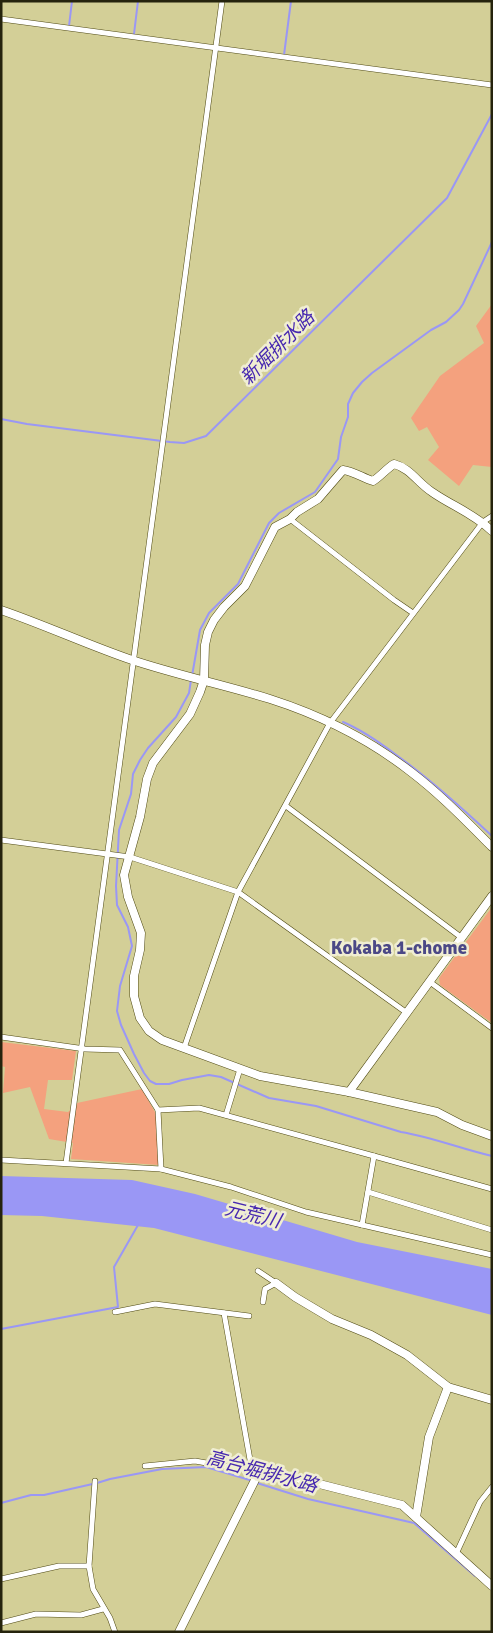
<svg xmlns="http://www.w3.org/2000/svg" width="493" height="1633" font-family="Signika,'Noto Sans JP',sans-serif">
<rect width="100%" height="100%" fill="#d3cf97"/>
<g fill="#f4a17e">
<polygon points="492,304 492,467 473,465 459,486 428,460 439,447 427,427 419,431 411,418 440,376 484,343 476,326"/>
<polygon points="492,907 492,1023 440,985 439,978"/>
<polygon points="1,1042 76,1051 72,1080 48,1080 44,1109 68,1112 77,1103 142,1089 156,1114 159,1165 71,1159 73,1143 49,1139 30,1087 3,1093 5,1067 1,1066"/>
</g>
<polygon fill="#9a97f5" points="1,1176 132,1180 195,1194 357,1242 492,1269 492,1315 154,1228 42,1216 1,1215"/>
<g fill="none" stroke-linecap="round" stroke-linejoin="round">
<g stroke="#9a97f5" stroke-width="2">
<polyline points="69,26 72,1"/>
<polyline points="134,34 138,1"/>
<polyline points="284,55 291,1"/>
<polyline points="1,419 27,424 170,442 184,443 206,436 447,198 492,114"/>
<polyline points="192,676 200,630 209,613 238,584 269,523 279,513 315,492 338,459 341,437 348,417 348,404 353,393 362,382 372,373 431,330 446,322 459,310 463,304 492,242"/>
<path d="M191 680 189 693 176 717 148 748 140 760 133 774 131 794 119 830 116 886 117 905 128 927 132 946 120 986 117 1011 121 1025 134 1054 144 1073 150 1081 156 1084H169L182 1080 209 1075 221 1077 269 1098 316 1106 401 1132C432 1137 461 1149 492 1156"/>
<path d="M343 722C362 730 379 742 395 754 430 779 461 807 492 836"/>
<polyline points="1,1329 118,1307 114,1267 138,1225"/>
<polyline points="257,1483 308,1499 414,1523 475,1576"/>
<polyline points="1,1503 31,1495 44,1495 97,1483 110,1479 162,1469 206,1467 253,1481"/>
</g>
<defs>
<g id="street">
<polyline points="1,19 492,85"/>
<polyline points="290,519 394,600 413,613"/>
<polyline points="286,806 462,938"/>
<polyline points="1,840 130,857 238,892 407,1013"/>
<polyline points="430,982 492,1028"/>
<polyline points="1,1037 85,1049 120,1050 158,1110 199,1108 374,1156 362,1225"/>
<polyline points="184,1048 238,892 330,723 483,522 492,516"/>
<polyline points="158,1110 161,1169"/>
<polyline points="226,1115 240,1069"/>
<polyline points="374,1156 492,1189"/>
<polyline points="1,1160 161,1169 231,1187 306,1212 492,1255"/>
<polyline points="66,1163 222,1"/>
<polyline points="368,1192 492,1230"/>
<polyline points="258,1271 276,1283 265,1289 263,1302"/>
<polyline points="115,1312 155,1304 249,1316"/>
<polyline points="224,1313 252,1471"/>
<polyline points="145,1466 195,1461 253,1471"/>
<polyline points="95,1481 89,1566 93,1589 110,1618 115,1632"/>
<polyline points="456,1554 480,1502 492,1487"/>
<polyline points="1,1579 59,1566 89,1566"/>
<polyline points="1,1623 36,1614 81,1615 103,1609"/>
</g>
<g id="secondary">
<path d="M492 531C473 513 452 506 432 492 418 483 410 468 394 464 386 469 381 476 373 481 363 478 353 471 343 470L318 499 297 512 290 519 275 527 245 586 224 607 214 620 208 632 205 645 204 680 200 692 190 714 153 763 147 779 140 817 124 875 128 897 141 933 140 950 134 976V996L140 1018 149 1031 162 1040 260 1076 349 1092 437 1112 462 1125 492 1136"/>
<path d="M1 610C45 625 88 645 132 660 177 675 225 685 270 699 320 715 370 740 411 772 440 794 466 821 492 847"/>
<polyline points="349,1092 492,896"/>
<polyline points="276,1283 295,1297 332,1319 371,1335 407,1355 448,1387 492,1400"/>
<polyline points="416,1517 429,1437 448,1387"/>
<polyline points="179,1632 258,1474 262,1472 280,1474 402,1505 492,1586"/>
</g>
</defs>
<use href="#street" stroke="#504a14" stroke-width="6"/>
<use href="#secondary" stroke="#504a14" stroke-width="9"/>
<use href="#street" stroke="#fff" stroke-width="5"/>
<use href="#secondary" stroke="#fff" stroke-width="8"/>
</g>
<g text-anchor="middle" stroke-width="5" stroke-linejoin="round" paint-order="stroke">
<g font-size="19" font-style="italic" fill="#4728b0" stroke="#f0eed2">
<text transform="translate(277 347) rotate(-45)" y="7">新堀排水路</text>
<text transform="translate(253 1214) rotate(14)" y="7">元荒川</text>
<text transform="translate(262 1471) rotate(15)" y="7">高台堀排水路</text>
</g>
<g font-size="19" font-weight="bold" fill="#4b4886" stroke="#f0eed2">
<text x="399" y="954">Kokaba 1-chome</text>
</g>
</g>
<rect width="493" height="1633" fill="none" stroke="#25230d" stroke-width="5"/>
</svg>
